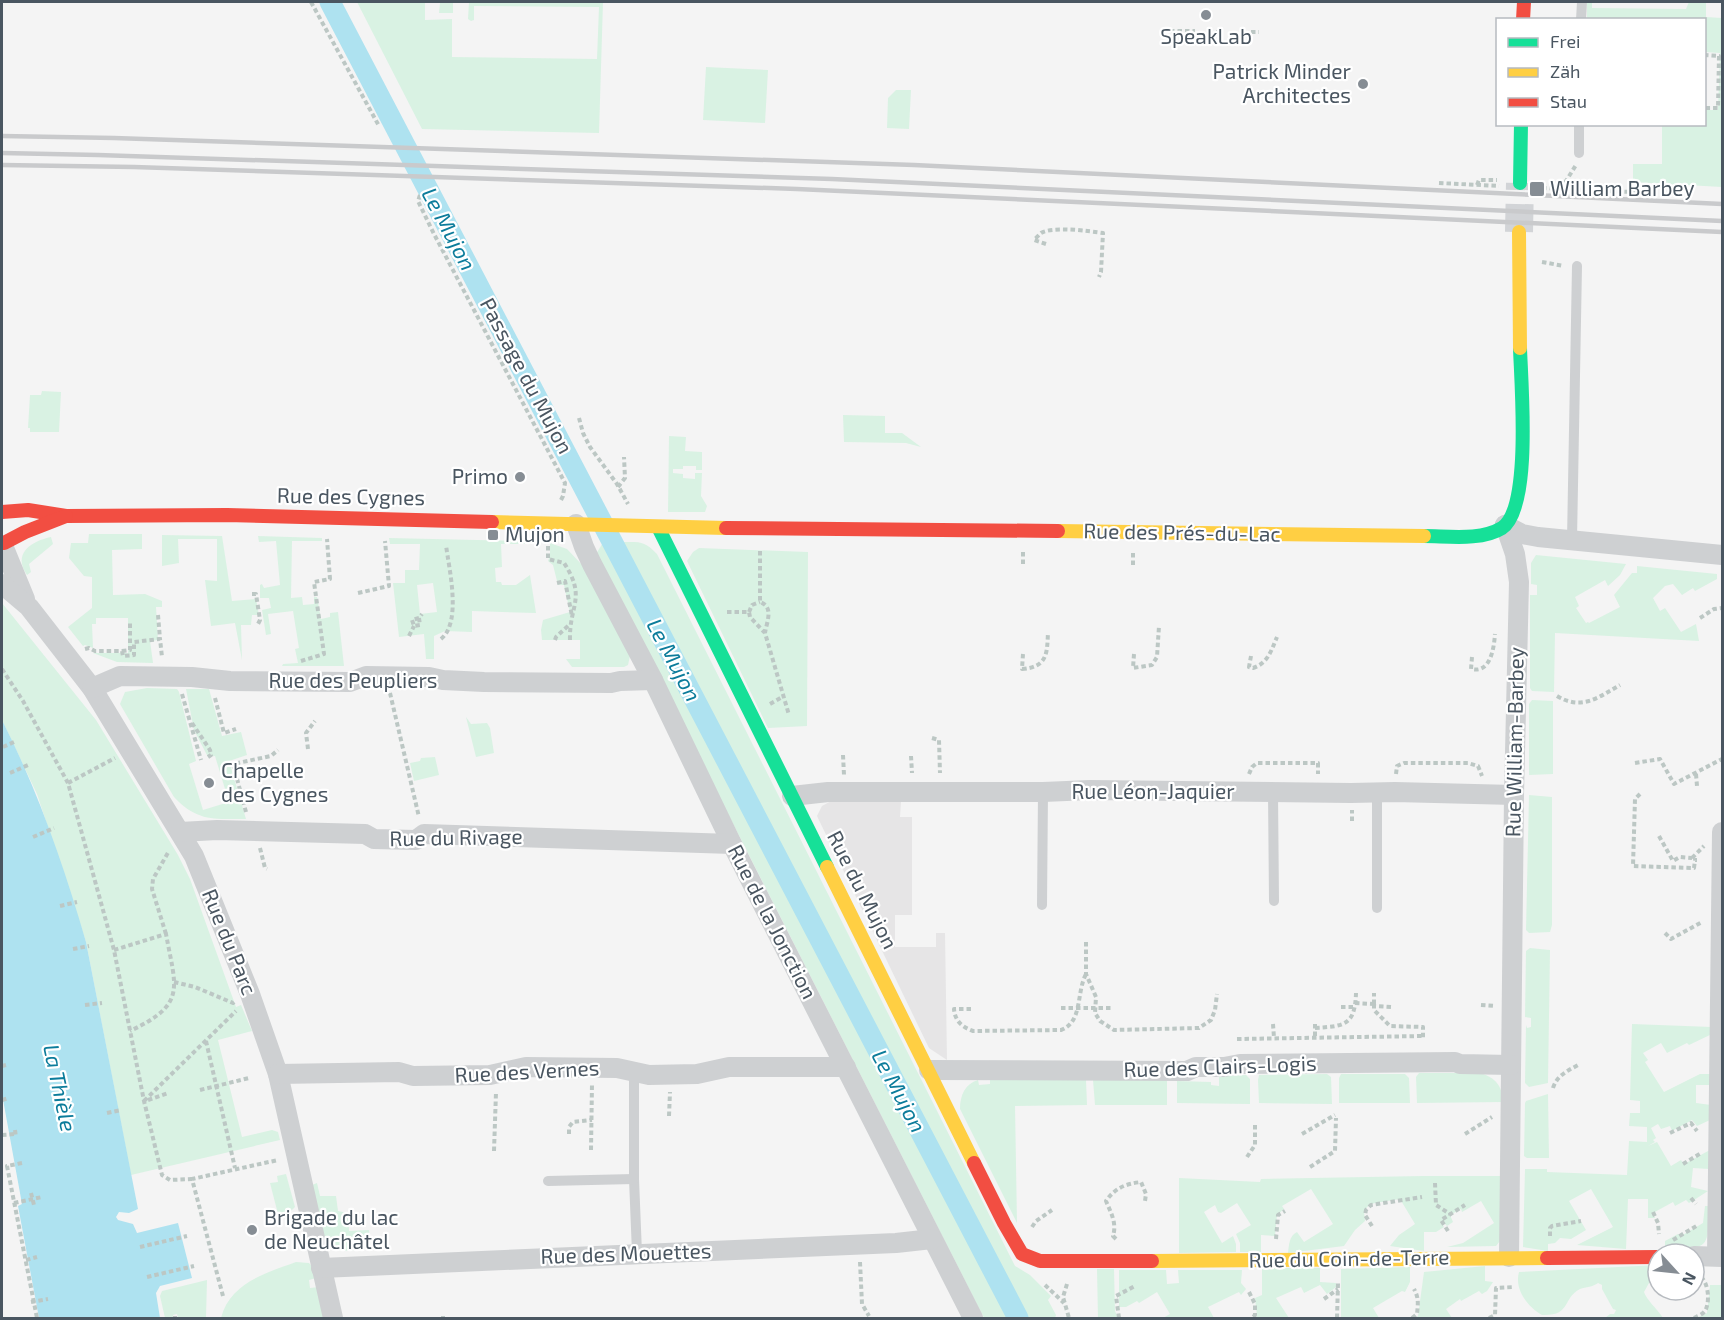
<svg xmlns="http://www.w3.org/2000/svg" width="1724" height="1320" font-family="'Exo 2',sans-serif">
<rect width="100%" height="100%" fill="#f4f4f4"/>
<polygon fill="#e6e5e6" points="833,800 901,801 900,817 912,817 912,915 895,915 895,947 936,947 936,933 945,933 947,1060 929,1048 817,816 822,806"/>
<g fill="#d9f2e3" fill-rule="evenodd">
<polygon points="357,2 453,2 453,13 439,13 440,3 425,3 425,20 452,19 452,57 597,59 599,7 474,6 474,20 471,21 468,19 469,2 603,2 599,133 422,129"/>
<polygon points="1587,2 1592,2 1592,8 1686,9 1689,2 1706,2 1706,17 1722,18 1722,187 1633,182 1633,164 1662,164 1662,125 1704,124 1705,110 1718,110 1720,53 1705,52 1704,20 1587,19"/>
<polygon points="706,67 768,70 765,123 703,120"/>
<polygon points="896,90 911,90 909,129 887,128 888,98"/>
<polygon points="42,391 61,392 59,432 30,432 30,428 28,428 30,395 41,395"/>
<polygon points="843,415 885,416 885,433 902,433 921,447 906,443 844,442"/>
<polygon points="669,436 686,437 685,451 702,452 702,470 696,470 696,466 683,466 683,469 673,469 673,473 683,474 683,478 695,479 695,473 702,473 701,496 707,506 705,512 668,512"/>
<polygon points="89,534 142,534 142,549 112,550 113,595 145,594 162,601 162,607 156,607 158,640 150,641 153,663 117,662 93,653 128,653 128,618 96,618 96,624 92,624 93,648 85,645 83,646 68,627 92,608 92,577 84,576 69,558 71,543 88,543"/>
<polygon points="162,535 222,536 232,601 256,599 259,615 252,615 251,625 241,625 242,660 235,623 211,626 205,580 217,581 217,539 178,539 179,563 162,566"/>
<polygon points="258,536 322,538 322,541 292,541 291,598 302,597 303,605 314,604 314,597 317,597 321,619 330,617 330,613 338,612 344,666 282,666 283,664 298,663 295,649 299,648 293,611 268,614 271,634 266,635 262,610 271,608 269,598 260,598 260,585 262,584 264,588 280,585 276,541 259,542"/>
<path d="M51 537 53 544 29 564 31 572 27 575C12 553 32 541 51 537Z"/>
<path d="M389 538 525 541V544H501L502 567 495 568 496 582H501L502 585H516L530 575 536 613 472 611V632L445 631 434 636V659H426L424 634 399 637 393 583H405V570H419L420 544H390ZM433 583 437 612 420 614 417 585Z"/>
<polygon points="604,541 608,541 1010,1318 984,1318 596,554"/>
<path d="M620 542C639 542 644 540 657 554L1015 1266 1030 1275 1051 1296 1048 1300 1056 1315 1055 1318H1024Z"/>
<polygon points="550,543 567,549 584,567 630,656 628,665 624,667 572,667 566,659 580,659 580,640 542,640 541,630 543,620 570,612 564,585 558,585 553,565 548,561 550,556"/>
<polygon points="699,548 808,552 807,726 768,728 687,561 693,552"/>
<polygon points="1536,555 1626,564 1620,575 1608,586 1605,580 1575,597 1579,606 1576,608 1586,623 1588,622 1589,623 1620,607 1614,595 1632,573 1637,573 1637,566 1717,574 1717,579 1695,591 1693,588 1682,595 1673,584 1665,586 1653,598 1660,611 1665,608 1681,632 1696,624 1699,641 1555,633 1554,692 1532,691 1530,688 1530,595 1537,595 1537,585 1531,584 1531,563"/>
<polygon points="2,603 96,720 178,855 190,879 236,1007 241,1005 252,1031 218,1040 242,1137 272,1130 278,1132 280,1140 131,1175 86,942 37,794 2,720"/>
<path d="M147 688 177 689 179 692 196 761 189 764 203 810 229 802 215 756 208 757 194 730 186 689H209L222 736 241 732 247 755 229 761 246 819C215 819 197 822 174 797L120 704 125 692Z"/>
<polygon points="1532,700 1553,701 1553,774 1529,775 1529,704"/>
<polygon points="466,717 471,724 487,723 490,728 494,753 476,757"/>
<polygon points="435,757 439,775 414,781 410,763 420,761 421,758"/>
<polygon points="1529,795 1552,797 1552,925 1550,932 1529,933 1526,930"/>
<polygon points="1530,948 1550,950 1548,1083 1529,1087 1525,1083 1526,1025 1527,1028 1531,1027 1531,1018 1525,1017 1526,951"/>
<polygon points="1632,1024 1712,1027 1712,1034 1689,1045 1687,1043 1667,1053 1661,1043 1643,1053 1648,1060 1645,1062 1664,1092 1700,1074 1711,1074 1711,1085 1696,1085 1696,1103 1711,1105 1710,1120 1697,1126 1692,1120 1672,1131 1670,1126 1661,1129 1658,1124 1651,1128 1656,1138 1653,1140 1655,1142 1648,1146 1657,1142 1671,1166 1681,1160 1684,1164 1710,1150 1709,1169 1693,1168 1691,1187 1708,1191 1694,1200 1692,1198 1692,1201 1689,1203 1686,1200 1675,1206 1673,1202 1653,1213 1655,1218 1648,1218 1648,1199 1628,1199 1626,1249 1577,1245 1613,1227 1591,1189 1569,1201 1586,1230 1571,1239 1560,1238 1555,1243 1548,1244 1548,1251 1523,1247 1525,1169 1547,1169 1547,1172 1627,1175 1629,1141 1647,1142 1647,1127 1629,1126 1630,1113 1640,1113 1640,1101 1630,1100"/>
<path d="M1419 1073H1480C1497 1078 1501 1086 1504 1102L1417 1103 1416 1077Z"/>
<polygon points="1327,1074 1331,1077 1332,1104 1259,1103 1258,1080 1259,1075"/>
<polygon points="1341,1074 1405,1074 1409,1078 1410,1103 1339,1103 1339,1078"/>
<polygon points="1246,1075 1250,1079 1250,1104 1177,1103 1177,1081 1211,1082 1211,1085 1219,1086 1219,1076"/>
<polygon points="1163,1076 1167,1081 1167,1105 1095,1105 1093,1080"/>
<path d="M990 1077 1086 1080 1087 1105 1015 1106 1017 1223 960 1109C960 1095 965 1084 978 1080L979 1085 990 1084Z"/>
<polygon points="1548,1094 1549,1158 1527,1158 1524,1156 1525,1103 1526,1101"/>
<polygon points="286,1174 295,1207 291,1211 278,1214 270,1183 278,1182 277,1176"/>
<path d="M1423 1176H1502L1500 1241 1496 1246 1447 1247 1463 1243 1494 1223 1481 1201 1462 1212 1461 1209 1450 1215 1453 1222 1447 1226 1445 1224 1443 1225 1444 1227 1436 1232H1424V1251L1390 1246 1399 1235 1415 1224 1400 1199 1375 1203 1369 1205 1364 1211 1365 1221 1355 1230 1344 1246 1288 1253C1289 1245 1289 1236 1297 1232L1304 1242 1333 1224 1311 1189 1282 1206 1284 1209 1277 1215 1275 1236 1261 1235V1252H1240V1243L1236 1234 1251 1225 1237 1203 1221 1213 1218 1212 1215 1205 1204 1212 1222 1243 1233 1236 1236 1244V1252L1179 1253V1178L1260 1182 1261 1179Z"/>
<path d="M317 1183 320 1196H336L338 1211 348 1213 349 1231 369 1230 370 1249C357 1249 334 1255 325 1244L312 1185Z"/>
<path d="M1705 1206H1709C1708 1251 1709 1248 1665 1248V1241L1678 1234 1681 1236 1703 1223Z"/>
<path d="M296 1262 309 1263 315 1270 316 1278 309 1280 310 1288 319 1287 326 1318H221C230 1283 266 1273 296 1262Z"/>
<path d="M1658 1265V1282L1649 1283 1644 1292C1646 1299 1658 1310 1663 1318H1605L1610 1314H1614L1616 1310 1613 1309 1602 1289V1285L1598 1283C1593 1287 1586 1287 1580 1289 1562 1298 1572 1316 1542 1315 1528 1307 1514 1290 1519 1272Z"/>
<polygon points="1485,1266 1485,1281 1493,1282 1487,1291 1482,1294 1479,1291 1461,1301 1460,1299 1446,1309 1452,1318 1415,1318 1418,1316 1424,1272"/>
<polygon points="1410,1267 1410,1282 1405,1292 1402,1291 1373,1308 1379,1318 1341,1318 1341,1269"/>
<polygon points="1262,1268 1320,1268 1320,1282 1336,1283 1336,1287 1327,1294 1320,1285 1304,1293 1301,1287 1276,1298 1289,1318 1254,1318 1257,1316 1255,1298 1262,1295"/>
<polygon points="1097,1269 1114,1269 1115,1311 1118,1318 1098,1318"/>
<polygon points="1119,1270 1166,1270 1167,1284 1179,1283 1178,1270 1242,1270 1241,1283 1246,1289 1241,1295 1239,1292 1208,1307 1214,1318 1163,1318 1170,1314 1157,1292 1139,1303 1137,1301 1126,1307 1119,1307"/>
<polygon points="207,1280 206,1318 178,1318 177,1314 173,1315 173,1318 165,1318 160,1296 162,1291"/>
<polygon points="1710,1285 1722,1285 1722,1318 1696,1318 1707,1313"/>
</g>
<path fill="#aee2f0" d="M2 720C38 791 64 866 86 942L138 1209 129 1213 119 1212 116 1217 118 1220 133 1224 137 1233 178 1223 192 1278 160 1286 156 1293 160 1318H39L18 1206 22 1204 2 1094Z"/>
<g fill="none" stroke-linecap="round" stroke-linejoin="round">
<polyline stroke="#aee2f0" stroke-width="21" points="330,2 1018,1318"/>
<polyline stroke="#d2d4d7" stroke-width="28" stroke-dasharray="28 14" stroke-linecap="butt" points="1519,232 1520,183"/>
<g stroke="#bcc7c4" stroke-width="4" stroke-dasharray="4.5 3" stroke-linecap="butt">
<polyline points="311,2 379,126"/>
<polyline points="1170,31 1195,31"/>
<polyline points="1216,32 1223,32"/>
<polyline points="1251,32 1259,32"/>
<polyline points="1704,55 1719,56 1718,108 1704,108"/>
<polyline points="1439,183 1499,186"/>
<polyline points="1477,185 1479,180 1497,180"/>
<polyline points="1542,188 1655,193"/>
<polyline points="1561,189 1576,165"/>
<polyline points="420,195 418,201 434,234 565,483 563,496 560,502"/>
<path d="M1046 244 1034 240C1034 240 1040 234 1041 233 1053 226 1089 231 1103 233L1101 272 1099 277"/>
<polyline points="1542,262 1564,266"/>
<polyline points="579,418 583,433 590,447 617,484 628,504"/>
<polyline points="618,487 625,478 624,457"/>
<path d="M548 546V559L564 563C587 598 569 605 570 640"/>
<path d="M760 551V602C774 607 767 621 765 633"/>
<polyline points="1133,553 1133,565"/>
<polyline points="1023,564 1023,552"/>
<polyline points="557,583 565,581 572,616"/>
<polyline points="358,593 389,586 385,541"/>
<polyline points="252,594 256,594 260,620 257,626"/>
<polyline points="727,612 749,612 750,617 765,633 789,715"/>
<polyline points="749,612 752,605 760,602"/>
<polyline points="158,615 160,639"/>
<polyline points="419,618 412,620 414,626 420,625 419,618 422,614"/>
<polyline points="1700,618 1714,609 1722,608"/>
<polyline points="409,636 414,626"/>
<path d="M441 639C462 622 449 569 446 545"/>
<polyline points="555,640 556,637 570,624"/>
<polyline points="85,649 89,648 95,651 122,651 123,656 134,655 134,642 160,639 162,657"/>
<polyline points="122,651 130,650 130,623 128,623"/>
<path d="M1023 654 1022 669C1048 667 1047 653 1048 632"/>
<polyline points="1134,654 1133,668 1152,665 1157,657 1159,626"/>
<path d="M1251 656 1249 667 1253 668C1268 663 1271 651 1277 637"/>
<path d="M1472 657 1471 669C1491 674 1494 647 1495 634"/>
<polyline points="301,661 324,654 314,582 330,579 327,539"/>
<polyline points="2,669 23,701 68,783 114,950 144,1101 162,1175 170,1180 192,1179"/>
<polyline points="390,693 419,817"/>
<polyline points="182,694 201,760"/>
<path d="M1557 696C1582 711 1599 697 1620 685"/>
<polyline points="215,698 224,733 236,729"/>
<polyline points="770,704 784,696"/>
<polyline points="192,723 210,750 211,755 208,757"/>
<polyline points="932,738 939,740 940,773"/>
<polyline points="3,747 14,742"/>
<polyline points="308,749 306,733 315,721"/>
<polyline points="843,755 844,775"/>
<polyline points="911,756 912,773"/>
<polyline points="1635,763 1660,759 1674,784 1722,759"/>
<polyline points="10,773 28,765"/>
<polyline points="1249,774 1252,767 1257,763 1318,763 1318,774"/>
<polyline points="1396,774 1397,766 1404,763 1468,763 1478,766 1482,776"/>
<polyline points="1696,774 1697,786"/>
<polyline points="68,783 115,758"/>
<polyline points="1640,794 1635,799 1633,866 1694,868 1695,860 1697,860"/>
<polyline points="246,812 233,764 271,756 278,750"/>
<polyline points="1352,821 1352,810"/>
<polyline points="1659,836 1673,861 1680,857 1692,858 1695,860"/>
<polyline points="33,837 54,828"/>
<polyline points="260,848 265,868 267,869"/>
<polyline points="1692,858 1704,846"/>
<polyline points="60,906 77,902"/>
<polyline points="1665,933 1671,939 1702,922"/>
<polyline points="166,934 152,889 153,879 169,851"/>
<polyline points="1086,942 1086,974 1096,997 1095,1013 1100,1021 1114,1030 1199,1028 1211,1020 1215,1010 1217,994"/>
<polyline points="73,949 89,946"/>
<path d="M114 950 166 934C176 989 187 1004 130 1031"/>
<polyline points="174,982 195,987 233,1003 234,1002"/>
<polyline points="1355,1003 1374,1004"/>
<polyline points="1374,1004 1374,993"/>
<polyline points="85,1005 102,1003"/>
<polyline points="1481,1005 1495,1006"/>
<polyline points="1341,1007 1355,1007"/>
<polyline points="1391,1007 1374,1006 1374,1010 1390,1026 1423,1027 1423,1038"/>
<polyline points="1061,1008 1112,1008"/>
<path d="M971 1009H954C955 1021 962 1027 973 1031L1061 1030C1083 1022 1076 993 1086 974"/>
<polyline points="1273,1024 1274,1038"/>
<polyline points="1315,1024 1315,1038"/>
<path d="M1315 1028C1344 1026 1355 1026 1356 993"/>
<polyline points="1237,1039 1423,1036"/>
<polyline points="206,1041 235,1168"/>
<polyline points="2,1066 6,1065"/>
<path d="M1553 1088C1557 1075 1569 1070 1580 1064"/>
<polyline points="200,1090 249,1078"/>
<polyline points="2,1100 9,1098"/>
<polyline points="148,1100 168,1093"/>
<polyline points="144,1101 236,1011"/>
<polyline points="107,1113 121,1110"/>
<polyline points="669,1116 670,1092"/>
<polyline points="15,1130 16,1137"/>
<polyline points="1670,1133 1691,1123 1697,1131"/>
<polyline points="569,1134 569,1127 573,1122 592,1120"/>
<polyline points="1302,1134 1335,1115"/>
<polyline points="1465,1134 1492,1117"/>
<polyline points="2,1135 15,1134"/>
<polyline points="591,1150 592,1084"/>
<polyline points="494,1151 496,1092"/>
<polyline points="1247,1157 1255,1145 1255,1125"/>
<polyline points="22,1163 7,1166 37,1318"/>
<polyline points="1683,1164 1701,1153"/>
<polyline points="1310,1167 1335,1151 1336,1118"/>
<polyline points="1435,1183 1436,1205 1450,1214"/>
<polyline points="31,1193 34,1205"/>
<polyline points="1691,1198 1696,1204"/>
<polyline points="14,1203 42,1197"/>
<polyline points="1653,1212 1658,1223 1659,1234"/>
<polyline points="1372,1226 1365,1215 1366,1210 1371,1205 1422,1197"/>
<polyline points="1032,1227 1036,1221 1052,1210"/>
<polyline points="1448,1231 1441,1220 1465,1205"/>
<polyline points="1550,1236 1550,1228 1552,1226 1581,1221"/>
<path d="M1116 1239 1113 1236C1117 1223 1111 1213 1106 1201 1115 1188 1125 1184 1141 1182L1146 1194 1145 1201"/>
<polyline points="1276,1239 1278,1215 1285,1211"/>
<polyline points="1673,1240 1698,1225"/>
<polyline points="140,1247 187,1236"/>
<polyline points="26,1260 37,1257"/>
<polyline points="860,1262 862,1304 869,1316"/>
<polyline points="147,1277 194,1266"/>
<polyline points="1067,1284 1063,1297 1069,1318"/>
<polyline points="1045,1285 1064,1303"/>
<polyline points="1249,1292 1255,1304 1255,1315 1252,1318"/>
<polyline points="223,1296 192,1179 278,1160"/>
<polyline points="1324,1299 1338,1289"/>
<polyline points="31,1302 48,1299"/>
<polyline points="175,1316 175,1318"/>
<polyline points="443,1316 443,1318"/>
<polyline points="1119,1318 1116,1296 1135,1286"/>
<polyline points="1337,1318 1338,1283"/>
<path d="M1412 1318 1417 1314C1418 1304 1419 1298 1414 1289"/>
<polyline points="1489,1318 1495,1315 1496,1288 1514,1287"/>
<path d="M1694 1318C1698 1316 1704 1314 1706 1309 1710 1299 1708 1282 1700 1276"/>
</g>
<g stroke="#ced0d2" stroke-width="10">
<polyline points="1581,20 1582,2"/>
<polyline points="1579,153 1579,124"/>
<polyline points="1572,540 1577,266"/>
<polyline points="1273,793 1274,901"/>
<polyline points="1042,905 1043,792"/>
<polyline points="1377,908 1377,793"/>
<polyline points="634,1071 634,1179 637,1253"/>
<polyline points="548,1181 634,1179"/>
</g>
<g stroke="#ced0d2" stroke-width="20">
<polyline points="576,524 584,547 592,564 653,680 732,844 973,1318"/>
<polyline points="1505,525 1515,554 1519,582 1514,795 1509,1257"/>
<polyline points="1505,525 1522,534 1538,537 1722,555"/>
<polyline points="4,548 25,599"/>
<polyline points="2,584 29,607 92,688 194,856 250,994 278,1074 333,1318"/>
<polyline points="92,688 120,676 192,677 230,681 350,682 366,676 429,677 443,680 484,682 611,683 620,681 653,680"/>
<polyline points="792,796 828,792 1043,792 1090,790 1351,793 1395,792 1514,795"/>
<polyline points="180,832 217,830 365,834 374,839 416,840 424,834 732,844"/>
<polyline points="929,1070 1187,1071 1196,1067 1224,1067 1240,1064 1455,1062 1460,1064 1511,1065"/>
<polyline points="278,1074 399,1072 413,1076 490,1075 526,1067 617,1068 649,1075 697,1074 729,1067 846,1067"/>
<polyline points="1694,1256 1722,1257"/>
<polyline points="1717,1256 1722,832"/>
<polyline points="321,1268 896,1243 932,1239"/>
</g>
<g stroke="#16e098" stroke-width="14">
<polyline points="1520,183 1521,124"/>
<polyline points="658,527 827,867"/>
<path d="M1424 536C1448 536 1481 541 1502 528 1532 508 1521 383 1520 348"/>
</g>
<g stroke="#ffcf43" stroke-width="14">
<polyline points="1519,232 1520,348"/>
<polyline points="492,522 726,528"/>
<polyline points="1058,531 1424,536"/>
<polyline points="827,867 974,1163"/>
<polyline points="1152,1261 1547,1258"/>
</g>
<g stroke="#f24e42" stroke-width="14">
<polyline points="1523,20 1524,2"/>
<polyline points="2,512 28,510 66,516 227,515 492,522"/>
<polyline points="726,528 1058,531"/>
<polyline points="4,543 25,532 66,516"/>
<polyline points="974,1163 1004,1223 1022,1254 1040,1261 1152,1261"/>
<polyline points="1547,1258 1658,1257"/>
</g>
<g stroke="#c9cacc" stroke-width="4.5">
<polyline points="2,136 114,138 914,165 1722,204"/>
<polyline points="2,153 98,155 832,179 1722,221"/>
<polyline points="2,165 134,167 797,189 1722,232"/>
</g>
</g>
<g fill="#868d94" stroke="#fff" stroke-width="2">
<circle cx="1206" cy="15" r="6"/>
<circle cx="1363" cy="84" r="6"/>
<rect x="1529" y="181" width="16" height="16" rx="3"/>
<circle cx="520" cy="477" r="6"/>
<rect x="487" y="529" width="12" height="12" rx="3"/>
<circle cx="209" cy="783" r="6"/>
<circle cx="252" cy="1230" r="6"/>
</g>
<g text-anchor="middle" stroke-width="4.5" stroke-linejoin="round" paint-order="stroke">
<g font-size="21" fill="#4a5661" stroke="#fff" text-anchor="start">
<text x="1206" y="44" text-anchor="middle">SpeakLab</text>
<text x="1351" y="79" text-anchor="end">Patrick Minder<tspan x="1351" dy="24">Architectes</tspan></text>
<text x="1550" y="196">William Barbey</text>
<text x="508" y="484" text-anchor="end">Primo</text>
<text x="505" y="542">Mujon</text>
<text x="221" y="778">Chapelle<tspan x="221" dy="24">des Cygnes</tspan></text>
<text x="264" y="1225">Brigade du lac<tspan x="264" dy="24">de Neuchâtel</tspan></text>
</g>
<g font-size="21" fill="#4a5661" stroke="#fff">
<text transform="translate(526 376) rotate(62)" y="7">Passage du Mujon</text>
<text transform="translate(351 497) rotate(1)" y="7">Rue des Cygnes</text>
<text transform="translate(1182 533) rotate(1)" y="7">Rue des Prés-du-Lac</text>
<text x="353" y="688">Rue des Peupliers</text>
<text transform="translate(1515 742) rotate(-89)" y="7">Rue William-Barbey</text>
<text x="1153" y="799">Rue Léon-Jaquier</text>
<text transform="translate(456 838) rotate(-1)" y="7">Rue du Rivage</text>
<text transform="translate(862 890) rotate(63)" y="7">Rue du Mujon</text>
<text transform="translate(772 922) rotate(63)" y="7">Rue de la Jonction</text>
<text transform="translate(229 942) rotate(68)" y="7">Rue du Parc</text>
<text transform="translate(1220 1067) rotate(-2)" y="7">Rue des Clairs-Logis</text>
<text transform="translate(527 1072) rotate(-3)" y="7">Rue des Vernes</text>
<text transform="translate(626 1254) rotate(-2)" y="7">Rue des Mouettes</text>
<text transform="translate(1349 1259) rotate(-1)" y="7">Rue du Coin-de-Terre</text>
</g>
<g font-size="22" font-style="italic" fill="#0c7c9b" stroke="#fff">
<text transform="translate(449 229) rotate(62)" y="8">Le Mujon</text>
<text transform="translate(674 660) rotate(62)" y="8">Le Mujon</text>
<text transform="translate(60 1088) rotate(78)" y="8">La Thièle</text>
<text transform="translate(899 1091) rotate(62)" y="8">Le Mujon</text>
</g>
</g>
<rect width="1724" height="1320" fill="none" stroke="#4a5661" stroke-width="6"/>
<rect x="1496" y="18" width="210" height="108" fill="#ffffff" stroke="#b7bbc0" stroke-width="1.5"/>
<rect x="1508" y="38" width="30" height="9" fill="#16e098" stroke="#b7bbc0" stroke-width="1.5"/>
<text x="1550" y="48" font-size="18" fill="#4a5661">Frei</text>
<rect x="1508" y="68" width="30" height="9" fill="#ffcf43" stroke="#b7bbc0" stroke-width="1.5"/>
<text x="1550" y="78" font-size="18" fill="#4a5661">Zäh</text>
<rect x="1508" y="98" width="30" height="9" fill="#f24e42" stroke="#b7bbc0" stroke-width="1.5"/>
<text x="1550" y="108" font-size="18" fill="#4a5661">Stau</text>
<g transform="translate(1676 1272) rotate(117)"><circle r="28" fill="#ffffff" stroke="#b7bbc0" stroke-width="1.5"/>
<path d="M0-4.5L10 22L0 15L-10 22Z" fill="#868d94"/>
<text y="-9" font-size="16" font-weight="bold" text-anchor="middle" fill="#4a5661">N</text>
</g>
</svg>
